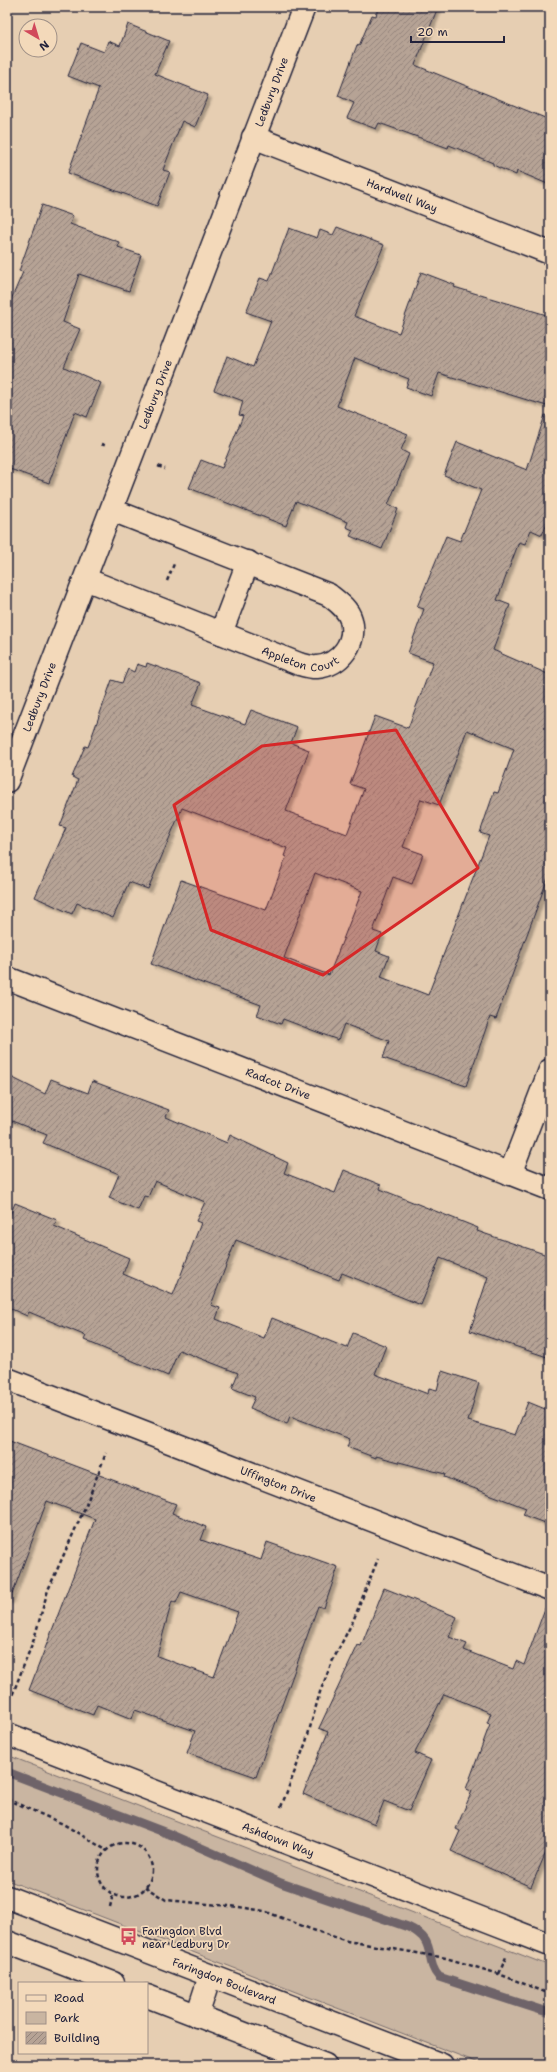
<svg xmlns="http://www.w3.org/2000/svg" width="557" height="2072" font-family="'Shantell Sans',sans-serif">
<defs>
<pattern id="building-hatch" width="6" height="6" patternUnits="userSpaceOnUse"><rect width="6" height="6" fill="#b6a395"/><path d="M-1 1l2-2M0 6l6-6M5 7l2-2" fill="none" stroke="#94847b"/></pattern>
<filter id="shadow"><feDropShadow dx="3.5" dy="3.5" stdDeviation="1" flood-color="#0004"/></filter>
</defs>
<rect width="100%" height="100%" fill="#e6ceb2"/>
<filter id="ink" filterUnits="userSpaceOnUse"><feTurbulence type="fractalNoise" baseFrequency=".025" numOctaves="2"/><feDisplacementMap in="SourceGraphic" scale="8" xChannelSelector="R" yChannelSelector="G"/><feConvolveMatrix kernelMatrix="1 2 1 2 8 2 1 2 1" color-interpolation-filters="sRGB"/></filter>
<g filter="url(#ink)">
<polygon fill="#c9b5a1" stroke="#766c6e" points="7,1755 550,1966 550,2065 484,2065 7,1880"/>
<g fill="none" stroke-linecap="round" stroke-linejoin="round">
<path stroke="#6e6469" stroke-width="9" d="M7 1772 172 1835 281 1883 408 1927C439 1941 423 1959 439 1977L550 2013"/>
</g>
<g fill="url(#building-hatch)" stroke="#22223b" fill-rule="evenodd" filter="url(#shadow)">
<polygon points="378,7 438,7 415,65 550,120 550,185 517,171 516,175 493,165 493,163 449,145 448,148 379,123 376,129 347,118 354,103 338,96 357,45 359,46 372,15 376,16"/>
<polygon points="128,24 169,41 155,74 208,95 195,127 182,121 163,170 170,172 157,206 68,173 99,88 68,76 81,43 104,52 108,41 120,46"/>
<polygon points="42,205 73,216 70,224 119,242 118,247 141,255 129,291 79,274 63,322 80,329 64,367 101,383 87,417 75,412 49,483 7,468 7,309 23,272 19,271"/>
<polygon points="337,227 384,245 354,316 399,333 421,272 455,285 454,287 550,316 550,407 439,373 431,396 406,387 409,379 355,358 337,406 408,434 401,450 409,454 388,505 398,509 382,549 350,536 353,530 346,527 348,522 296,501 286,526 189,488 201,460 222,468 243,416 239,415 243,401 214,390 227,356 253,367 271,321 246,312 260,278 269,281 289,228 317,238 320,230 333,235"/>
<path d="M545 415 550 416V516L542 535 531 530 525 544 519 542 497 600 510 605 493 650 550 675V872L496 1019 490 1017 466 1086 383 1058 389 1041 344 1024 338 1040 283 1019 281 1024 257 1015 261 1005 151 964 181 880 266 910 286 857 284 856 287 848 182 808 148 889 129 882 113 918 77 903 72 914 35 897 66 828 60 826 78 780 72 777 85 746 88 747 112 680 122 683 128 669 134 672 137 664 146 667 147 663 201 683 192 705 245 724 251 710 297 727 291 743 309 750 286 811 347 834 364 789 350 784 375 716 408 728 433 662 408 653 424 609 417 607 446 536 460 541 481 490 444 475 457 442 527 470ZM467 730 514 749 498 793 494 792 480 833 489 836 428 995 381 977 389 956 376 951 382 934 373 931 393 877 412 884 423 854 403 847 421 799 439 805ZM315 873 362 891 329 975 284 958Z"/>
<polygon points="7,1075 45,1094 51,1079 88,1093 92,1081 169,1110 166,1117 227,1143 230,1135 288,1163 284,1173 335,1193 344,1170 381,1185 380,1189 478,1228 477,1231 550,1256 550,1358 470,1331 488,1277 440,1258 421,1305 342,1273 339,1280 236,1240 211,1305 220,1308 216,1319 264,1338 272,1318 347,1348 353,1333 386,1346 375,1374 428,1394 429,1388 437,1390 442,1371 479,1383 468,1421 515,1435 528,1402 550,1411 550,1525 523,1515 526,1508 444,1477 445,1474 376,1456 376,1458 347,1447 350,1439 290,1416 287,1424 250,1408 255,1397 232,1388 238,1373 179,1350 168,1376 84,1340 86,1336 29,1312 27,1316 7,1307 7,1222 15,1203 57,1220 54,1226 129,1258 123,1274 173,1295 201,1223 196,1221 205,1202 155,1181 148,1197 144,1196 138,1210 109,1198 119,1174 43,1143 47,1135 7,1119"/>
<path d="M7 1440 176 1504 172 1513 206 1527 201 1540 261 1560 267 1542 338 1567 324 1608 318 1606 256 1777 187 1753 195 1731 135 1710 132 1719 97 1705 93 1715 29 1690 95 1519 47 1501 10 1600H7ZM181 1592 238 1612 214 1677 157 1656 172 1601 176 1603Z"/>
<polygon points="384,1588 457,1617 449,1637 467,1644 464,1650 513,1669 516,1661 524,1665 547,1603 550,1603 550,1843 531,1887 451,1851 460,1831 456,1829 472,1791 466,1789 490,1724 487,1723 491,1713 444,1694 415,1753 431,1760 409,1811 384,1801 375,1824 303,1794 328,1732 319,1728 358,1645 361,1646"/>
</g>
<g fill="none" stroke-linecap="round" stroke-linejoin="round">
<defs>
<g id="minor">
<path id="s1" d="M253 137 550 253"/>
<path id="s2" d="M85 579 299 664C304 665 312 668 317 667 340 665 357 643 351 620 348 609 338 602 329 595L112 510"/>
<polyline points="221,633 248,562"/>
<path id="s3" d="M7 781 304 7"/>
<path id="s4" d="M7 978 550 1189"/>
<polyline points="510,1174 550,1070"/>
<path id="s5" d="M7 1379 550 1589"/>
<path id="s6" d="M7 1734 550 1945"/>
</g>
<g id="tertiary">
<path id="s7" d="M7 1897 442 2065"/>
<polyline points="7,1942 113,1983"/>
<polyline points="147,1996 325,2065"/>
<polyline points="197,2016 210,1976"/>
</g>
</defs>
<use href="#minor" stroke="#22223b" stroke-width="25"/>
<use href="#tertiary" stroke="#22223b" stroke-width="25"/>
<g stroke="#22223b" stroke-width="2.5" stroke-dasharray="4 3" stroke-linecap="butt">
<polyline points="101,444 107,446"/>
<polyline points="158,466 165,469"/>
<polyline points="167,581 174,564"/>
<polyline points="10,1701 34,1639 48,1590 86,1505 106,1453"/>
<polyline points="7,1799 63,1824 106,1850"/>
<polyline points="281,1807 306,1742 320,1692 332,1662 353,1621 378,1559"/>
<circle cx="125" cy="1870" r="27"/>
<polyline points="145,1887 166,1900 239,1907 264,1911 313,1930 347,1941 446,1958 499,1974 550,1994"/>
<polyline points="110,1907 113,1894"/>
<polyline points="499,1974 506,1957"/>
</g>
<use href="#minor" stroke="#f3d9ba" stroke-width="22"/>
<use href="#tertiary" stroke="#f3d9ba" stroke-width="22"/>
</g>
</g>
<path fill="#d62828" fill-opacity="0.2" stroke="#d62828" stroke-width="3" stroke-linejoin="round" d="M396 730 478 868 323 975 211 930 174 805 262 746Z"/>
<defs>
<symbol id="bus-bare" viewBox="-9 -9 18 18"><path d="M-5-6H5V4H4V6H2V4H-2V6H-4V4H-5ZM-3.5-4V0h7V-4ZM-3.5 1.2v1.5H-2V1.2ZM2 1.2v1.5H3.5V1.2Z" fill="#d1495b" stroke="#f3d9ba" stroke-width="2.5" paint-order="stroke"/></symbol>
</defs>
<g fill-rule="evenodd">
<use href="#bus-bare" x="116" y="1924" width="25" height="25"/>
</g>
<g text-anchor="middle" stroke-width="3.5" stroke-linejoin="round" paint-order="stroke">
<g font-size="11" fill="#22223b" stroke="#f3d9ba">
<text dy="4" stroke="none"><textPath href="#s3" startOffset="738">Ledbury Drive</textPath></text>
<text dy="4" stroke="none"><textPath href="#s1" startOffset="160">Hardwell Way</textPath></text>
<text dy="4" stroke="none"><textPath href="#s3" startOffset="414">Ledbury Drive</textPath></text>
<text dy="4" stroke="none"><textPath href="#s2" startOffset="231">Appleton Court</textPath></text>
<text dy="4" stroke="none"><textPath href="#s3" startOffset="90">Ledbury Drive</textPath></text>
<text dy="4" stroke="none"><textPath href="#s4" startOffset="291">Radcot Drive</textPath></text>
<text dy="4" stroke="none"><textPath href="#s5" startOffset="291">Uffington Drive</textPath></text>
<text dy="4" stroke="none"><textPath href="#s6" startOffset="291">Ashdown Way</textPath></text>
<text dy="4" stroke="none"><textPath href="#s7" startOffset="233">Faringdon Boulevard</textPath></text>
</g>
<g font-size="11" fill="#22223b" stroke="#f3d9ba" text-anchor="start">
<text x="142" y="1935">Faringdon Blvd<tspan x="142" dy="13">near Ledbury Dr</tspan></text>
</g>
</g>
<rect width="557" height="2072" fill="none" stroke="#f3d9ba" stroke-width="24"/>
<rect x="12" y="12" width="533" height="2048" fill="none" stroke="#22223b" stroke-width="1.5" filter="url(#ink)"/>
<rect x="18" y="1982" width="130" height="72" fill="#f3d9ba" stroke="#9f9087"/>
<rect x="26" y="1995" width="20" height="6" fill="#f3d9ba" stroke="#9f9087"/>
<text x="54" y="2002" font-size="12" fill="#22223b">Road</text>
<rect x="26" y="2012" width="20" height="12" fill="#c9b5a1" stroke="#9f9087"/>
<text x="54" y="2022" font-size="12" fill="#22223b">Park</text>
<rect x="26" y="2032" width="20" height="12" fill="url(#building-hatch)" stroke="#9f9087"/>
<text x="54" y="2042" font-size="12" fill="#22223b">Building</text>
<g transform="translate(38 38) rotate(142)"><circle r="19" fill="#f3d9ba" stroke="#9f9087"/>
<path d="M0-3L7 15L0 10L-7 15Z" fill="#d1495b"/>
<text y="-6" font-size="11" font-weight="bold" text-anchor="middle" fill="#22223b">N</text>
</g>
<path d="M411 36v6h93v-6" fill="none" stroke="#22223b" stroke-width="2"/>
<text x="417" y="36" font-size="12" fill="#22223b" stroke="#f3d9ba" stroke-width="3" paint-order="stroke">20 m</text>
</svg>
